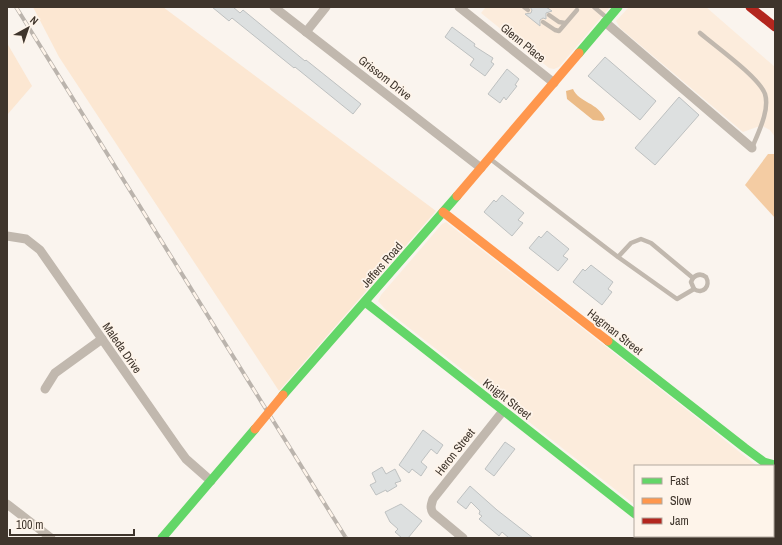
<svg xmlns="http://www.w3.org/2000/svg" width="782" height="545" font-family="'Archivo Narrow',sans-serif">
<rect width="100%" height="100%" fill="#faf4ee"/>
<g fill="#fcecdc">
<polygon points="486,7 610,7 559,67 554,69 549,68 481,13"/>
<polygon points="629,7 706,7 775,67 775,137 770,130 762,126 757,127 743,132 620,28 616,21"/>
<polygon points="446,222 687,410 757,466 635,466 635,505 385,309 378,301 381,295 442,224"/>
<polygon points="773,479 775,481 775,538 677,538 675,536 773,536"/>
</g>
<g fill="#fce7d2">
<polygon points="33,7 163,7 436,211 279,391 59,57"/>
<polygon points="7,43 32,86 7,115"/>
</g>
<polygon fill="#f4cca3" points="768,154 775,154 775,218 745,185"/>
<path fill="#ebbb87" d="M573 89C578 102 599 103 605 119L603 121 593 120 567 99 566 91Z"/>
<g fill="#dde0e0" stroke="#bec1c1">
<polygon points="212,7 233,7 240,13 243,10 305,61 306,60 361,104 353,114 295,67 294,68 232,18 229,21"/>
<polygon points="530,7 546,7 552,11 546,13 546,19 543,18 540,20 540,26 525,14 531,13 532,10"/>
<polygon points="452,27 475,44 474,46 493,58 491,62 494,64 485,76 470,65 474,59 445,37"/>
<polygon points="605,57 656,101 640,120 588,76"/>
<polygon points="507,69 519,79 515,85 517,86 506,100 504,97 500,103 488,94"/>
<polygon points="679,97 699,115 655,165 635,148"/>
<polygon points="502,195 524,213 518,220 523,223 512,236 484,212 494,200 496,202"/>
<polygon points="547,231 569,249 563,256 568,259 558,271 529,248 539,236 541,238"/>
<polygon points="591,265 613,282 608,289 612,292 602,305 573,282 583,269 585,271"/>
<polygon points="423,430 443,445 437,454 431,449 421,462 427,467 421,476 412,469 409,473 399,465"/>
<polygon points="505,442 515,449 494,476 485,469"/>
<polygon points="382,467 386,474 395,469 401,481 395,483 397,486 387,492 386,490 376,495 370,485 376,482 372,473"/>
<polygon points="470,486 497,510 533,538 509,538 502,532 499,536 479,519 482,516 479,514 480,511 471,502 466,509 457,502"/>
<polygon points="401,504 422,521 408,538 402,538 395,532 398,529 390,522 385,512"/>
</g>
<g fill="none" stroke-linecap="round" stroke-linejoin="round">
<g stroke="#c1b8ae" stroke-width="4.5">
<polyline points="524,7 528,10"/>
<polyline points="594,7 607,18"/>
<polyline points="549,15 559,22 565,23"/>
<polyline points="543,22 555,30 559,31 577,10"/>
<path d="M700 33C715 46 759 77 765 94 770 110 758 133 752 148"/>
<polyline points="489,158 618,257 677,299 694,289 691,282 693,278 651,243 641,239 631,243 618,257"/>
<path d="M693 278C697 274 701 273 706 277 711 286 703 295 694 289"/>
</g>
<g stroke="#c1b8ae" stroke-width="9">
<polyline points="274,7 481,168"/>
<polyline points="459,7 554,83"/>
<polyline points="605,22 752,148"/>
<polyline points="306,32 326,7"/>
<polyline points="7,236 26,239 40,250 178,448 186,459 211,481"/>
<polyline points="45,389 55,373 102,339"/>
<polyline points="7,504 51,538"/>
<polyline points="663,536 666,538"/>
<path d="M463 538 433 513C430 508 431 505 433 499L503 411"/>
</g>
<g stroke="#63d668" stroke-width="9">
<polyline points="579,53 618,7"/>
<polyline points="365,302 635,514"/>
<polyline points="608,341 745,448 764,462 775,465"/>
<polyline points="283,395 457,196"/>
<polyline points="162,538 255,429"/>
</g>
<g stroke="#ff974d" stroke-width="9">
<polyline points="457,196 579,53"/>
<polyline points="443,212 608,341"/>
</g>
<polyline stroke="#b3261e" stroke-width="9" points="750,7 775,27"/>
<defs>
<polyline id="rail" points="16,7 346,538"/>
</defs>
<use href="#rail" stroke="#bbb4ad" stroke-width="4"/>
<use href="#rail" stroke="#fef4ea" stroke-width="2.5" stroke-dasharray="8" stroke-linecap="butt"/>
<polyline stroke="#ff974d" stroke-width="9" points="255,429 283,395"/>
</g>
<g text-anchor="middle" stroke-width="3.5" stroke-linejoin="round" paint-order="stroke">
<g font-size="12" fill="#3f352c" stroke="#fef4ea">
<text transform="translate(523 43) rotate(39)" y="4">Glenn Place</text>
<text transform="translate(385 78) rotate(38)" y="4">Grissom Drive</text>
<text transform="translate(382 265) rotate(-49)" y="4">Jeffers Road</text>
<text transform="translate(615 332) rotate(38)" y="4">Hagman Street</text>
<text transform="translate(122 348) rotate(55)" y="4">Maleda Drive</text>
<text transform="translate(507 399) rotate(38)" y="4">Knight Street</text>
<text transform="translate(455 452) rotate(-52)" y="4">Heron Street</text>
</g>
</g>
<rect width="782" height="545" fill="none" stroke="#3f352c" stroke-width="16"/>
<rect x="634" y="465" width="140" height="72" fill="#fef4ea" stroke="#b2a89e"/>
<rect x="642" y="478" width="20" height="6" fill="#63d668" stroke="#b2a89e"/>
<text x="670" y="485" font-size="12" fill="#3f352c">Fast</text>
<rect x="642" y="498" width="20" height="6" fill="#ff974d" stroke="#b2a89e"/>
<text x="670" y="505" font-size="12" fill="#3f352c">Slow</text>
<rect x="642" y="518" width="20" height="6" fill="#b3261e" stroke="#b2a89e"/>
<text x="670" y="525" font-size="12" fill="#3f352c">Jam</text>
<g transform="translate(28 28) rotate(40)" stroke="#fef4ea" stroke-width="3" paint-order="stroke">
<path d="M0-3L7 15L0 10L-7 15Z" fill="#3f352c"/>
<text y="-6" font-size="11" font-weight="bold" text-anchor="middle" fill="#3f352c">N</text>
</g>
<path d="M10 529v6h124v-6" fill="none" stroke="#3f352c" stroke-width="2"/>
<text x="16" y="529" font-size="12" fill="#3f352c" stroke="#fef4ea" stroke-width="3" paint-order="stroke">100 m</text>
</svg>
